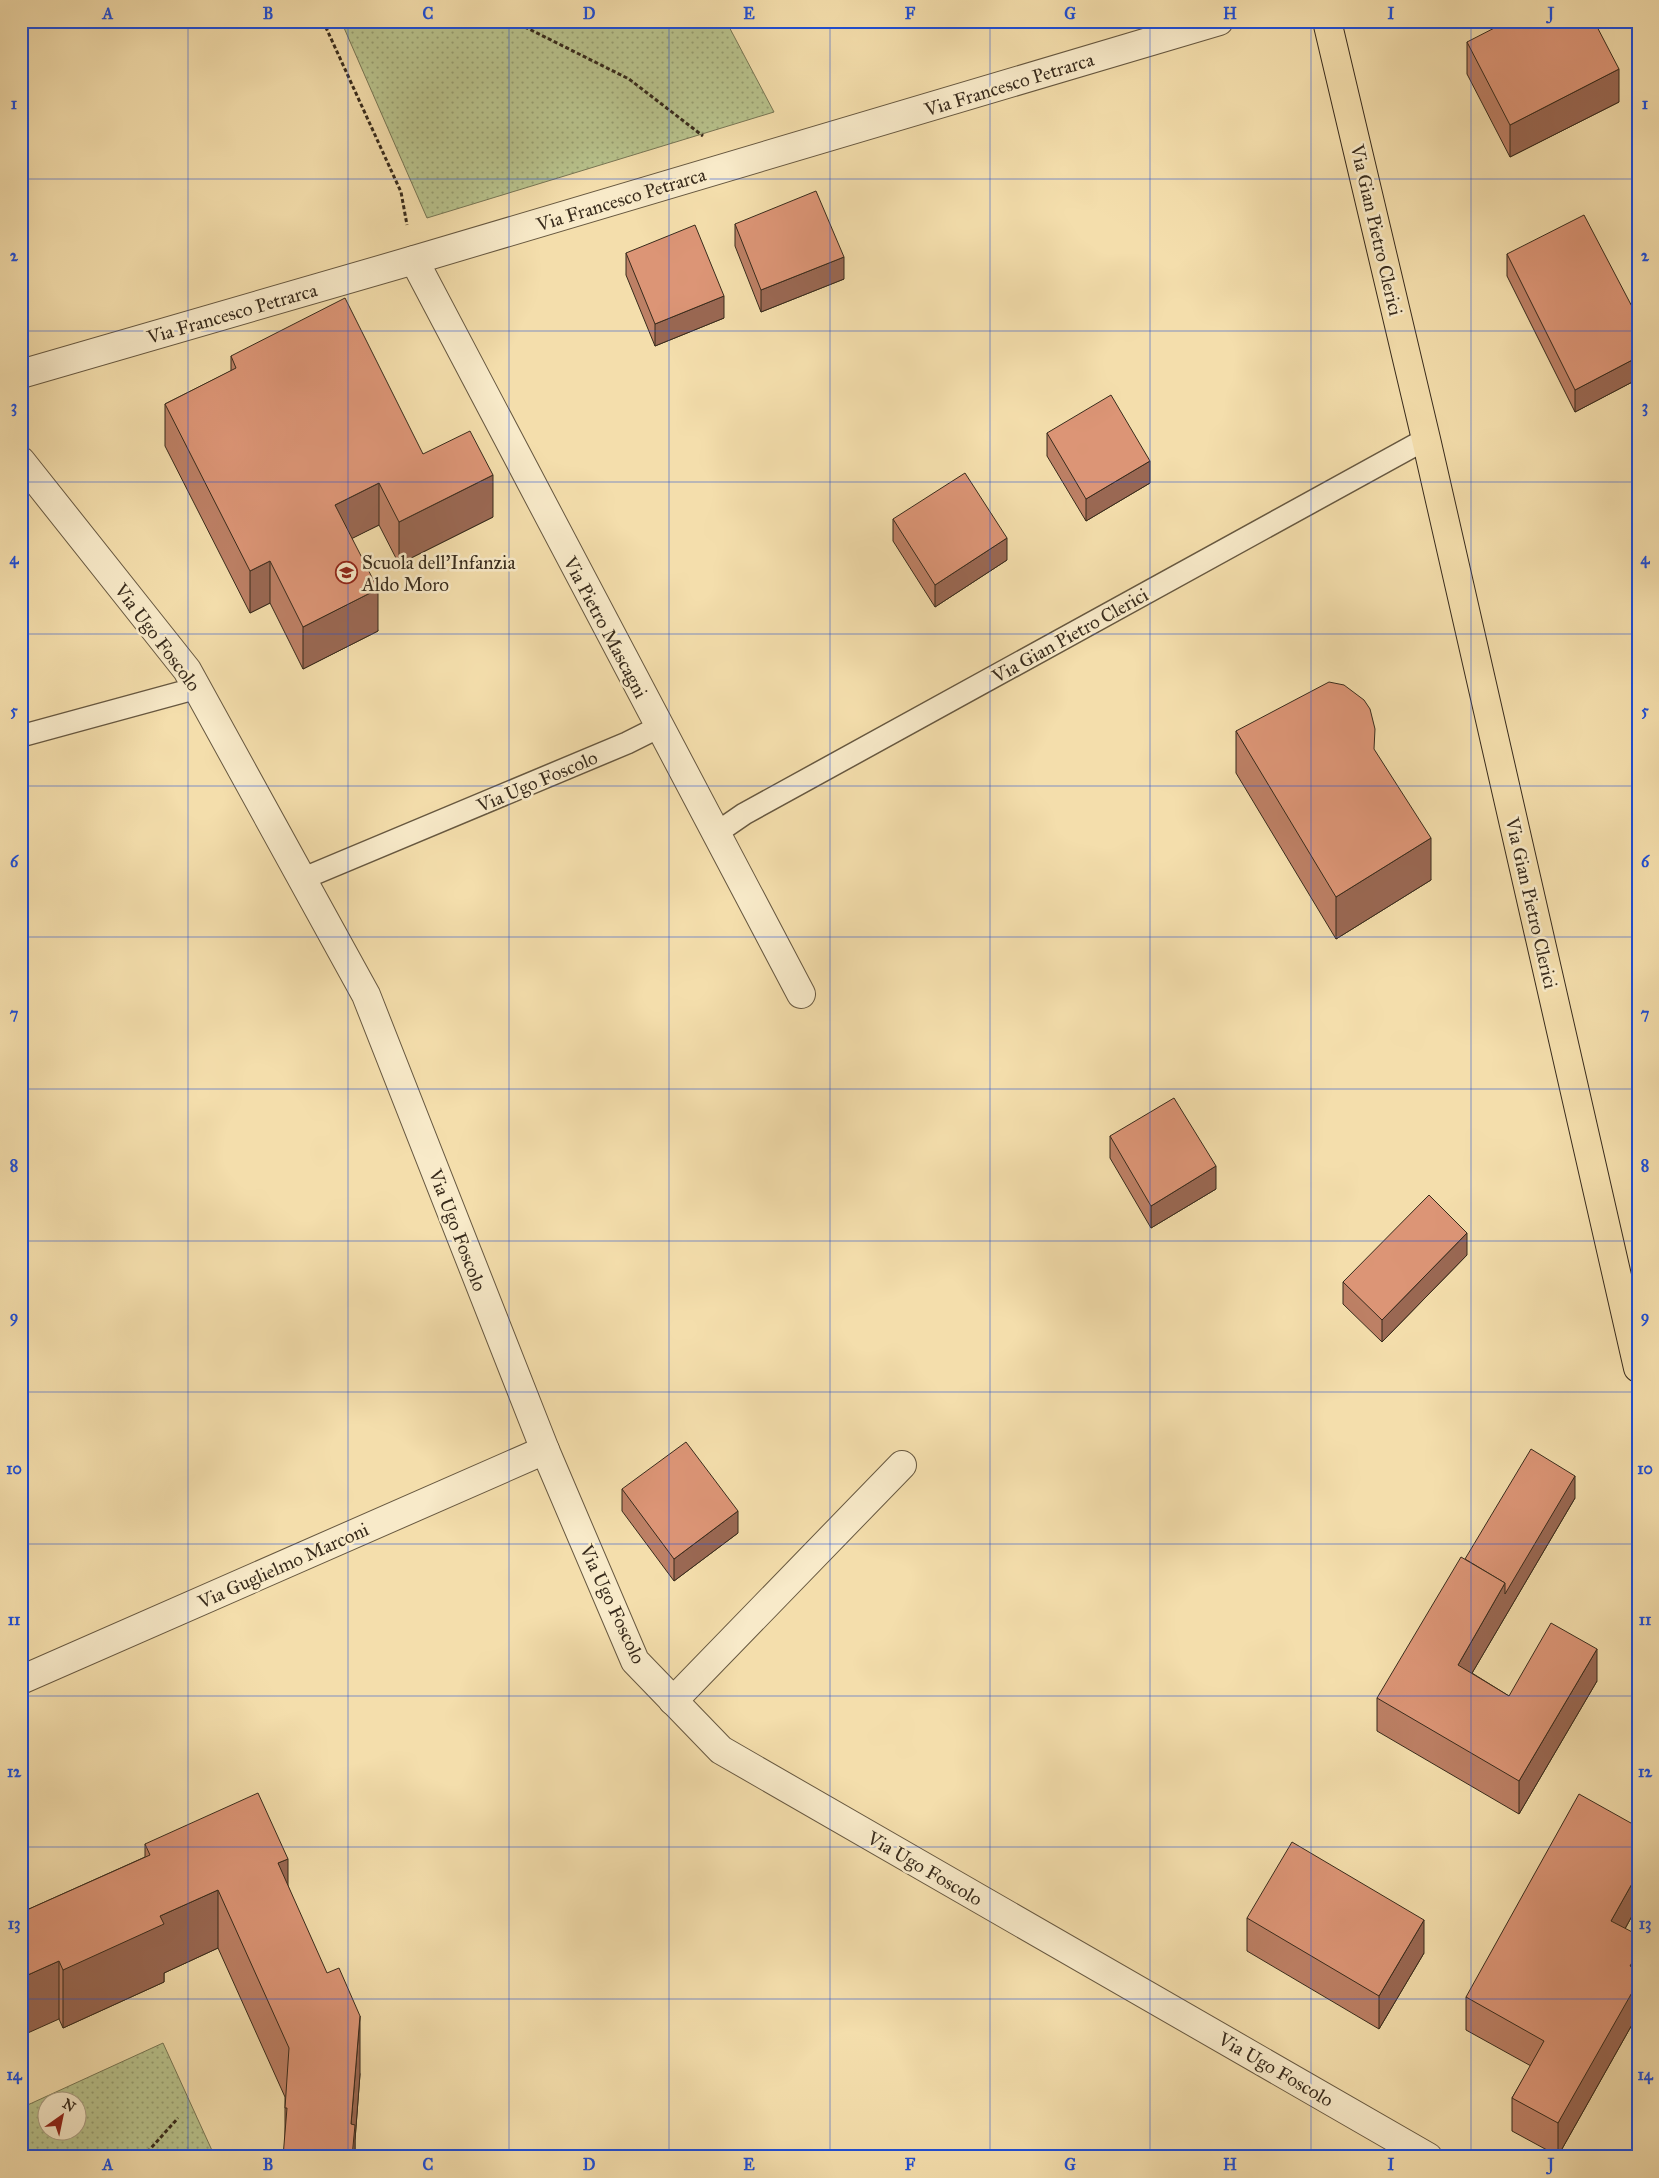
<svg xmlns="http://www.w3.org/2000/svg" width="1659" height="2178" font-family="'IM FELL Great Primer',serif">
<defs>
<pattern id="park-dots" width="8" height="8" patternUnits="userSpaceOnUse" patternTransform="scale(1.25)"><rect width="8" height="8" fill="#b8c28c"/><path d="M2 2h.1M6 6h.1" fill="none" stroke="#979e72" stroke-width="1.8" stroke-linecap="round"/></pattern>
</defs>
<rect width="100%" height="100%" fill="#f4deac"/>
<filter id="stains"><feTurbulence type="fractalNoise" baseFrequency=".004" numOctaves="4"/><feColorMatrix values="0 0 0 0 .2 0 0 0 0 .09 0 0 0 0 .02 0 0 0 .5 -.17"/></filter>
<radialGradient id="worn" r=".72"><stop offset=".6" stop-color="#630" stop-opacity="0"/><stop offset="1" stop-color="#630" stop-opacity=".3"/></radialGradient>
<g fill="url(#park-dots)" stroke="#787654" fill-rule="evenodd">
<polygon points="341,21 726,21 774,112 427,218"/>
<path d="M163 2043 215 2157H21V2108ZM48 2100H78V2130H48Z"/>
</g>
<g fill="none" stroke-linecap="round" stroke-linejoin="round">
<defs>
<g id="lane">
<polyline points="21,736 197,688"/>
<polyline points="715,834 744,814 1426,439"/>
<polyline points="302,879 627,743 659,727"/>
</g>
<g id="street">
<polyline points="414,260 801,994"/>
<polyline points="21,374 414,260 1219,21"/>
<polyline points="21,461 187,670 366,995 545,1450 635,1661 721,1750 1428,2157"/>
<polyline points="21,1680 545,1450"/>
<polyline points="673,1701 902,1465"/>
</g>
<polyline id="primary" points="1327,21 1426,439 1638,1368"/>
</defs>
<use href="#lane" stroke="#675840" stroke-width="24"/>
<use href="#street" stroke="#675840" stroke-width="30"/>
<use href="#primary" stroke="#382b1c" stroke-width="30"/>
<g stroke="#382b1c" stroke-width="3" stroke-dasharray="4 2.5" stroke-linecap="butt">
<polyline points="323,21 401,192 407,225"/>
<polyline points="513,21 629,79 703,136"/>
<polyline points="143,2157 178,2118"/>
</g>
<use href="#lane" stroke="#f8eac9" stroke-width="21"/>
<use href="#street" stroke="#f8eac9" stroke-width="28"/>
<use href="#primary" stroke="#f4deac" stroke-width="28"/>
</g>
<g fill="#bd8065" stroke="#382b1c">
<polygon points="1467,42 1619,102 1510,157 1467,74"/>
<polygon points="735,224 844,279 761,312 735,246"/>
<polygon points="626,253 724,318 655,346 626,275"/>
<polygon points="1507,254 1638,318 1638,379 1575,412 1507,276"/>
<polygon points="231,356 423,454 493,517 399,564 379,525 352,538 378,631 303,669 270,603 250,613 165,446 165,404 231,371"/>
<polygon points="1047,433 1150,483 1086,521 1047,456"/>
<polygon points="893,519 1007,560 935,607 893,541"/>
<polygon points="1236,731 1375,751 1431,880 1336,939 1236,773"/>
<polygon points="1110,1136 1216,1189 1151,1228 1110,1158"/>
<polygon points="1467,1255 1382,1342 1343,1304 1343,1282"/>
<polygon points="622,1489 738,1533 674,1581 622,1511"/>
<polygon points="1575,1498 1472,1673 1509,1696 1597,1681 1519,1814 1377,1731 1377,1698"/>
<polygon points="1638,1827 1638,1905 1625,1929 1638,1935 1638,2014 1558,2156 1512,2131 1512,2098 1531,2066 1466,2030 1466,1997"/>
<polygon points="145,1844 288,1886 360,2074 355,2140 355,2157 285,2139 285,2097 218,1948 164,1973 164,1982 63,2028 59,2019 29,1909 145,1857"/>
<polygon points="1247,1918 1424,1953 1379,2029 1247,1951"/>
</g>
<g fill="#9a6853" stroke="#382b1c">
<polygon points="1619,69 1619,102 1510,157 1510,125"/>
<polygon points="844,257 844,279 761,312 761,290"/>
<polygon points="724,296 724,318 655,346 655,324"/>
<polygon points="1638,357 1638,379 1575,412 1575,390"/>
<polygon points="1150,461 1150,483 1086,521 1086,499"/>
<polygon points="493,475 493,517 399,564 399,522"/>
<polygon points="379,483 379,525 335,547 335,505"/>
<polygon points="1007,538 1007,560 935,607 935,585"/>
<polygon points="270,561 270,603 250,613 250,571"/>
<polygon points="378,589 378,631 303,669 303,627"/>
<polygon points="1431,838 1431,880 1336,939 1336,897"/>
<polygon points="1216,1166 1216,1189 1151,1228 1151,1206"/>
<polygon points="1467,1233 1467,1255 1382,1342 1382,1320"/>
<polygon points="1575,1476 1575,1498 1458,1697 1458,1665 1505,1583"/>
<polygon points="738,1511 738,1533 674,1581 674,1559"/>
<polygon points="1597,1649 1597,1681 1519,1814 1519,1781"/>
<polygon points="288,1859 288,1917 278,1863"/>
<polygon points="1638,1873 1638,1905 1611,1954 1611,1921"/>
<polygon points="218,1890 218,1948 164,1973 164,1982 63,2028 63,1970 160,1916"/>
<polygon points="1424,1920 1424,1953 1379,2029 1379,1996"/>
<polygon points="1638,1952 1638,2014 1558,2156 1558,2123 1630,1966"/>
<polygon points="59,1961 59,2019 21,2036 21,1978"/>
<polygon points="360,2016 360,2074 355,2140 355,2157 351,2157 351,2124"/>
</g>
<g fill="#dc9576" stroke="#382b1c">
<polygon points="1508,21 1594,21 1619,69 1510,125 1467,42"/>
<polygon points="816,191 844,257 761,290 735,224"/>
<polygon points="1584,215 1638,318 1638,357 1575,390 1507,254"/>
<polygon points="695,225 724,296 655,324 626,253"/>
<polygon points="345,298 423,454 470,431 493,475 399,522 379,483 335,505 378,589 303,627 270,561 250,571 165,404 236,368 231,356"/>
<polygon points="1111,395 1150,461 1086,499 1047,433"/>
<polygon points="965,473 1007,538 935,585 893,519"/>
<polygon points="1329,682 1344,685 1364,700 1370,709 1375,729 1374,749 1431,838 1336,897 1236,731"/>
<polygon points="1174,1098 1216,1166 1151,1206 1110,1136"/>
<polygon points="1429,1195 1467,1233 1382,1320 1343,1282"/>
<polygon points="686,1442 738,1511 674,1559 622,1489"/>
<polygon points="1531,1449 1575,1476 1505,1594 1505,1583 1465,1559"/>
<polygon points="1461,1557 1505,1583 1458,1665 1509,1696 1551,1623 1597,1649 1519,1781 1377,1698"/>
<polygon points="258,1793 288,1859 278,1863 327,1973 339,1968 360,2016 351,2124 355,2125 352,2157 283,2157 287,2108 285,2108 289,2048 218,1890 160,1916 164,1924 63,1970 59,1961 21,1978 21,1900 24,1898 29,1909 150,1855 145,1844"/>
<polygon points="1579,1794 1638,1827 1638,1873 1611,1921 1638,1935 1638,1952 1630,1966 1638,1970 1638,1982 1558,2123 1512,2098 1544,2041 1466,1997"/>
<polygon points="1292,1842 1424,1920 1379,1996 1247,1918"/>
</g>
<path fill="none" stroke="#1d4ed8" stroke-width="1" stroke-opacity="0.55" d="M188 21V2157M348 21V2157M509 21V2157M669 21V2157M830 21V2157M990 21V2157M1150 21V2157M1311 21V2157M1471 21V2157M21 179H1638M21 331H1638M21 482H1638M21 634H1638M21 786H1638M21 937H1638M21 1089H1638M21 1241H1638M21 1392H1638M21 1544H1638M21 1696H1638M21 1847H1638M21 1999H1638"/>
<defs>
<symbol id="school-ring" viewBox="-11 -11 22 22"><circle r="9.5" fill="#f8eac9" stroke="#8f2418" stroke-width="1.5"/><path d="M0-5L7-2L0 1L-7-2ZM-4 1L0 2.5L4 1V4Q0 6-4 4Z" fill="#8f2418"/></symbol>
</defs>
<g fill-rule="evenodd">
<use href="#school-ring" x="334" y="560" width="25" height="25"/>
</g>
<g text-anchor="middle" stroke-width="5" stroke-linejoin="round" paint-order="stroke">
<g font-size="19" fill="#382b1c" stroke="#f8eac9">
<text transform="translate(1009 84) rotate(-17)" y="7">Via Francesco Petrarca</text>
<text transform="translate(621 199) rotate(-17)" y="7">Via Francesco Petrarca</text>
<text transform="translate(1377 230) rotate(77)" y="7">Via Gian Pietro Clerici</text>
<text transform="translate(232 313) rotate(-16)" y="7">Via Francesco Petrarca</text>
<text transform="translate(606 627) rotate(62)" y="7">Via Pietro Mascagni</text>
<text transform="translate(1070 635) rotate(-29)" y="7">Via Gian Pietro Clerici</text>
<text transform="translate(158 637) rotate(53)" y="7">Via Ugo Foscolo</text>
<text transform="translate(537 781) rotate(-23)" y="7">Via Ugo Foscolo</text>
<text transform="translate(1532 903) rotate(77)" y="7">Via Gian Pietro Clerici</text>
<text transform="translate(458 1230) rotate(69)" y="7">Via Ugo Foscolo</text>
<text transform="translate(283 1565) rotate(-24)" y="7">Via Guglielmo Marconi</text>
<text transform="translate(613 1604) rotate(65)" y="7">Via Ugo Foscolo</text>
<text transform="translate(925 1868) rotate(30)" y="7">Via Ugo Foscolo</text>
<text transform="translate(1276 2069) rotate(30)" y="7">Via Ugo Foscolo</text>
</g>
<g font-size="19" fill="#382b1c" stroke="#f8eac9" text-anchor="start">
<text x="362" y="569">Scuola dell'Infanzia<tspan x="362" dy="22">Aldo Moro</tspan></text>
</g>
</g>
<rect width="1659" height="2178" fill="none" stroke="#f4deac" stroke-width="55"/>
<g transform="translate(62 2116) rotate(33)"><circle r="24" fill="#f8eac9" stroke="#ab9e84"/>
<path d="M0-4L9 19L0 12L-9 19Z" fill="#8f2418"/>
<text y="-8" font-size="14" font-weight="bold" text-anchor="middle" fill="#382b1c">N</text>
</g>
<rect x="28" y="28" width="1604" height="2122" fill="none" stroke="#1d4ed8" stroke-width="2"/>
<g font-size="16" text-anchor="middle" font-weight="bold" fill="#1d4ed8">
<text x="108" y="19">A</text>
<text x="268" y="19">B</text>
<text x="428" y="19">C</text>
<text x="589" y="19">D</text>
<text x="749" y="19">E</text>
<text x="910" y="19">F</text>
<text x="1070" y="19">G</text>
<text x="1230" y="19">H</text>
<text x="1391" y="19">I</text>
<text x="1551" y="19">J</text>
<text x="14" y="109">1</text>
<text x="1645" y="109">1</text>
<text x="14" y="261">2</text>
<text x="1645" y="261">2</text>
<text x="14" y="412">3</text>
<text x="1645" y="412">3</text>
<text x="14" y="564">4</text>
<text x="1645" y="564">4</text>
<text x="14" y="716">5</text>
<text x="1645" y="716">5</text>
<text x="14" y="867">6</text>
<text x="1645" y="867">6</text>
<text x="14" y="1019">7</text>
<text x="1645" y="1019">7</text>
<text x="14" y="1171">8</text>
<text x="1645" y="1171">8</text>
<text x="14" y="1322">9</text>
<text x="1645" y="1322">9</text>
<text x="14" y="1474">10</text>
<text x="1645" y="1474">10</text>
<text x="14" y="1625">11</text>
<text x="1645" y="1625">11</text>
<text x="14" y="1777">12</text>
<text x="1645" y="1777">12</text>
<text x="14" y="1929">13</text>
<text x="1645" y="1929">13</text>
<text x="14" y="2080">14</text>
<text x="1645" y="2080">14</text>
<text x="108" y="2170">A</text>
<text x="268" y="2170">B</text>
<text x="428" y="2170">C</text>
<text x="589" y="2170">D</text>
<text x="749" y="2170">E</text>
<text x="910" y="2170">F</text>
<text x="1070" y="2170">G</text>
<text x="1230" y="2170">H</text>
<text x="1391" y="2170">I</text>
<text x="1551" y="2170">J</text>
</g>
<rect width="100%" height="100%" filter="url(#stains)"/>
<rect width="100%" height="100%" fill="url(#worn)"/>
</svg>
